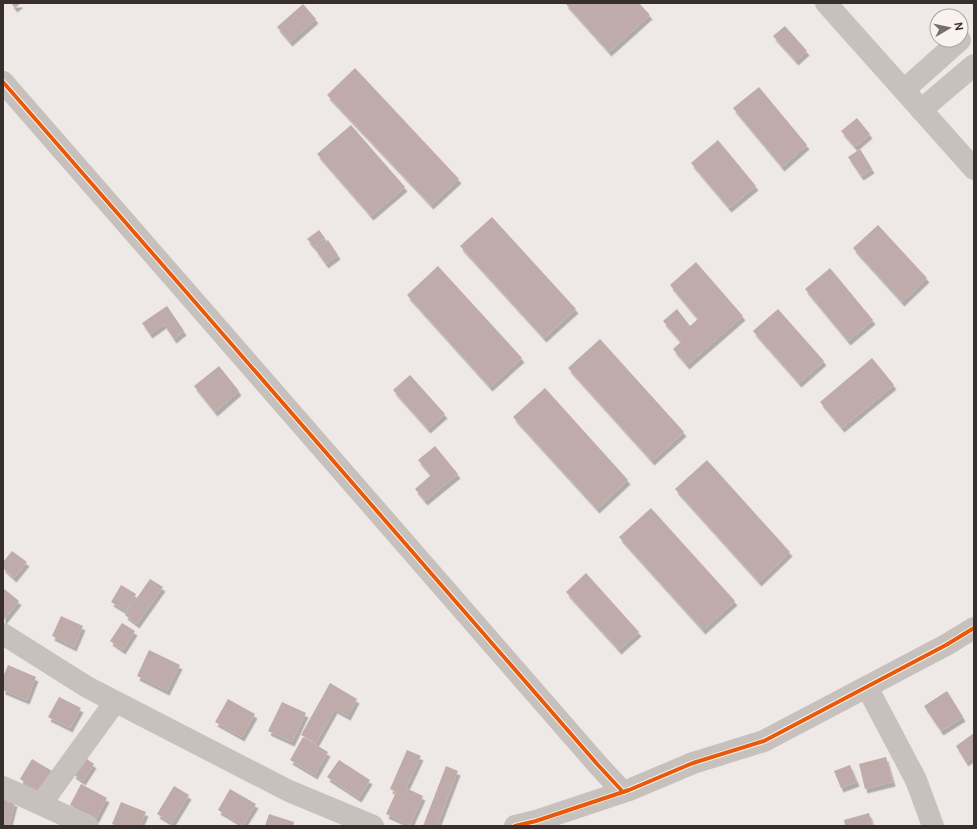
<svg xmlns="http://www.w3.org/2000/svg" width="977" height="829" font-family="'Public Sans',sans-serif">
<defs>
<filter id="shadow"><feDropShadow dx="2.5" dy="4.5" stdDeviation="0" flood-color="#0004"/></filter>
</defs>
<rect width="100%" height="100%" fill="#eee8e6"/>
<g fill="#bfacaa" filter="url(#shadow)">
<polygon points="11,3 21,3 15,8"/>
<polygon points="565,3 639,3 650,15 609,52"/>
<polygon points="303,4 316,19 290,42 277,27"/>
<polygon points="785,26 807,51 796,61 773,36"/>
<polygon points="355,68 459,179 431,205 327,95"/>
<polygon points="759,87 807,145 782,167 733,108"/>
<polygon points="857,118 870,134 855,147 841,131"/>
<polygon points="351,125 405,187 371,216 317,154"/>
<polygon points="718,140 756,186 729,208 691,163"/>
<polygon points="860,149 872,169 861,176 848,157"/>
<polygon points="492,217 576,309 544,338 460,246"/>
<polygon points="878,225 927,278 902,302 853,248"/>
<polygon points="319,230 325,238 314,247 307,239"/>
<polygon points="328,240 338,255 326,264 315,249"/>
<polygon points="696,262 743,316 687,365 673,349 681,342 663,321 677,309 690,326 698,319 670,285"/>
<polygon points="438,266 522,358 490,387 407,295"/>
<polygon points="830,268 873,320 848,341 805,289"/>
<polygon points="167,306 184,331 174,339 164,324 150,334 142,323"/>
<polygon points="778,309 824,361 799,383 753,331"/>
<polygon points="600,339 684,432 652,461 568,368"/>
<polygon points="872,358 894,385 842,428 820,402"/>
<polygon points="219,366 239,391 215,412 194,386"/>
<polygon points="410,375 445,414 428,429 393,390"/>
<polygon points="545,388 628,480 597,509 513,417"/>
<polygon points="435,446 458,474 425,501 415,489 431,475 418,460"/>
<polygon points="707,460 790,552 759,582 675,489"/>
<polygon points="651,508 735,601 703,630 619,537"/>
<polygon points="12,551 27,562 14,578 3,568 3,562"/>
<polygon points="586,573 639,632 619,650 566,592"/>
<polygon points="150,579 163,587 137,624 125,615"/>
<polygon points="121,585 136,594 126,611 111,602"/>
<polygon points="3,588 19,601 3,621"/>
<polygon points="61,616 83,626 74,647 52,636"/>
<polygon points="122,623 135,631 123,650 110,641"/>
<polygon points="149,650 180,665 167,691 137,676"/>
<polygon points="8,665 36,677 27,700 3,690 3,677"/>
<polygon points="330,683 357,699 348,716 335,709 316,743 301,735"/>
<polygon points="947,691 963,717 941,731 924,706"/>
<polygon points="59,697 81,708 70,728 48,717"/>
<polygon points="228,699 255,714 242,737 215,722"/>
<polygon points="282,702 306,713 292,742 268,731"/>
<polygon points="974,733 974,756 966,762 956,746"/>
<polygon points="303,737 328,752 315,775 290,760"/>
<polygon points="407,750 421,756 406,788 423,796 410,825 386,814 396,792 390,789"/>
<polygon points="84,757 94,764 83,781 73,774"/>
<polygon points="886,757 893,782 865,789 859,764"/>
<polygon points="32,759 52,771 39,792 20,779"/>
<polygon points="339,760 370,780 359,798 327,777"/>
<polygon points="850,765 857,782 841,788 834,771"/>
<polygon points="446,766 458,771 437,826 423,826"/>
<polygon points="81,784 107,798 96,819 70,805"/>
<polygon points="174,786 189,795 172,823 157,814"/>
<polygon points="230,789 256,804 243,825 218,810"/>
<polygon points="3,799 15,802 9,826 3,826"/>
<polygon points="121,802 146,812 140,826 117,826 112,824"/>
<polygon points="869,813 873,826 845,826 844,820"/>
<polygon points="269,814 294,822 293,826 265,826"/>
</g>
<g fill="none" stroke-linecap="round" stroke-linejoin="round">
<g stroke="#c7c1be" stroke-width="22">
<polyline points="826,3 974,169"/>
<polyline points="3,82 194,301 598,765 623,792"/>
<polyline points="904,90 960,40"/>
<polyline points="921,110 974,65"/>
<polyline points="3,634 87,687 289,791 373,826"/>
<polyline points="867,687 916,780 933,826"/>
<polyline points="3,787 88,826"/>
<polyline points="41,804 115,702"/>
<polyline points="515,826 536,821 629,790 693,763 764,741 946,645 974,628"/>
</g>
<defs>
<g id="cycleway">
<polyline points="3,82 194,301 598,765 623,792"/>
<polyline points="515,826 536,821 629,790 693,763 764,741 946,645 974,628"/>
</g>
</defs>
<use href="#cycleway" stroke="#f9f2ee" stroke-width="6"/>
<use href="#cycleway" stroke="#e8590c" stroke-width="4"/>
</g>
<rect width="977" height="829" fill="none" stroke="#382e2c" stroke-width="8"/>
<g transform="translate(949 28) rotate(81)"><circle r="19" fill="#f9f2ee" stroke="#aca4a0"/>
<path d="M0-3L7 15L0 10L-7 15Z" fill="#786f6d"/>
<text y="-6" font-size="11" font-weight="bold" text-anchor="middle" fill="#382e2c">N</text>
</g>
</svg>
